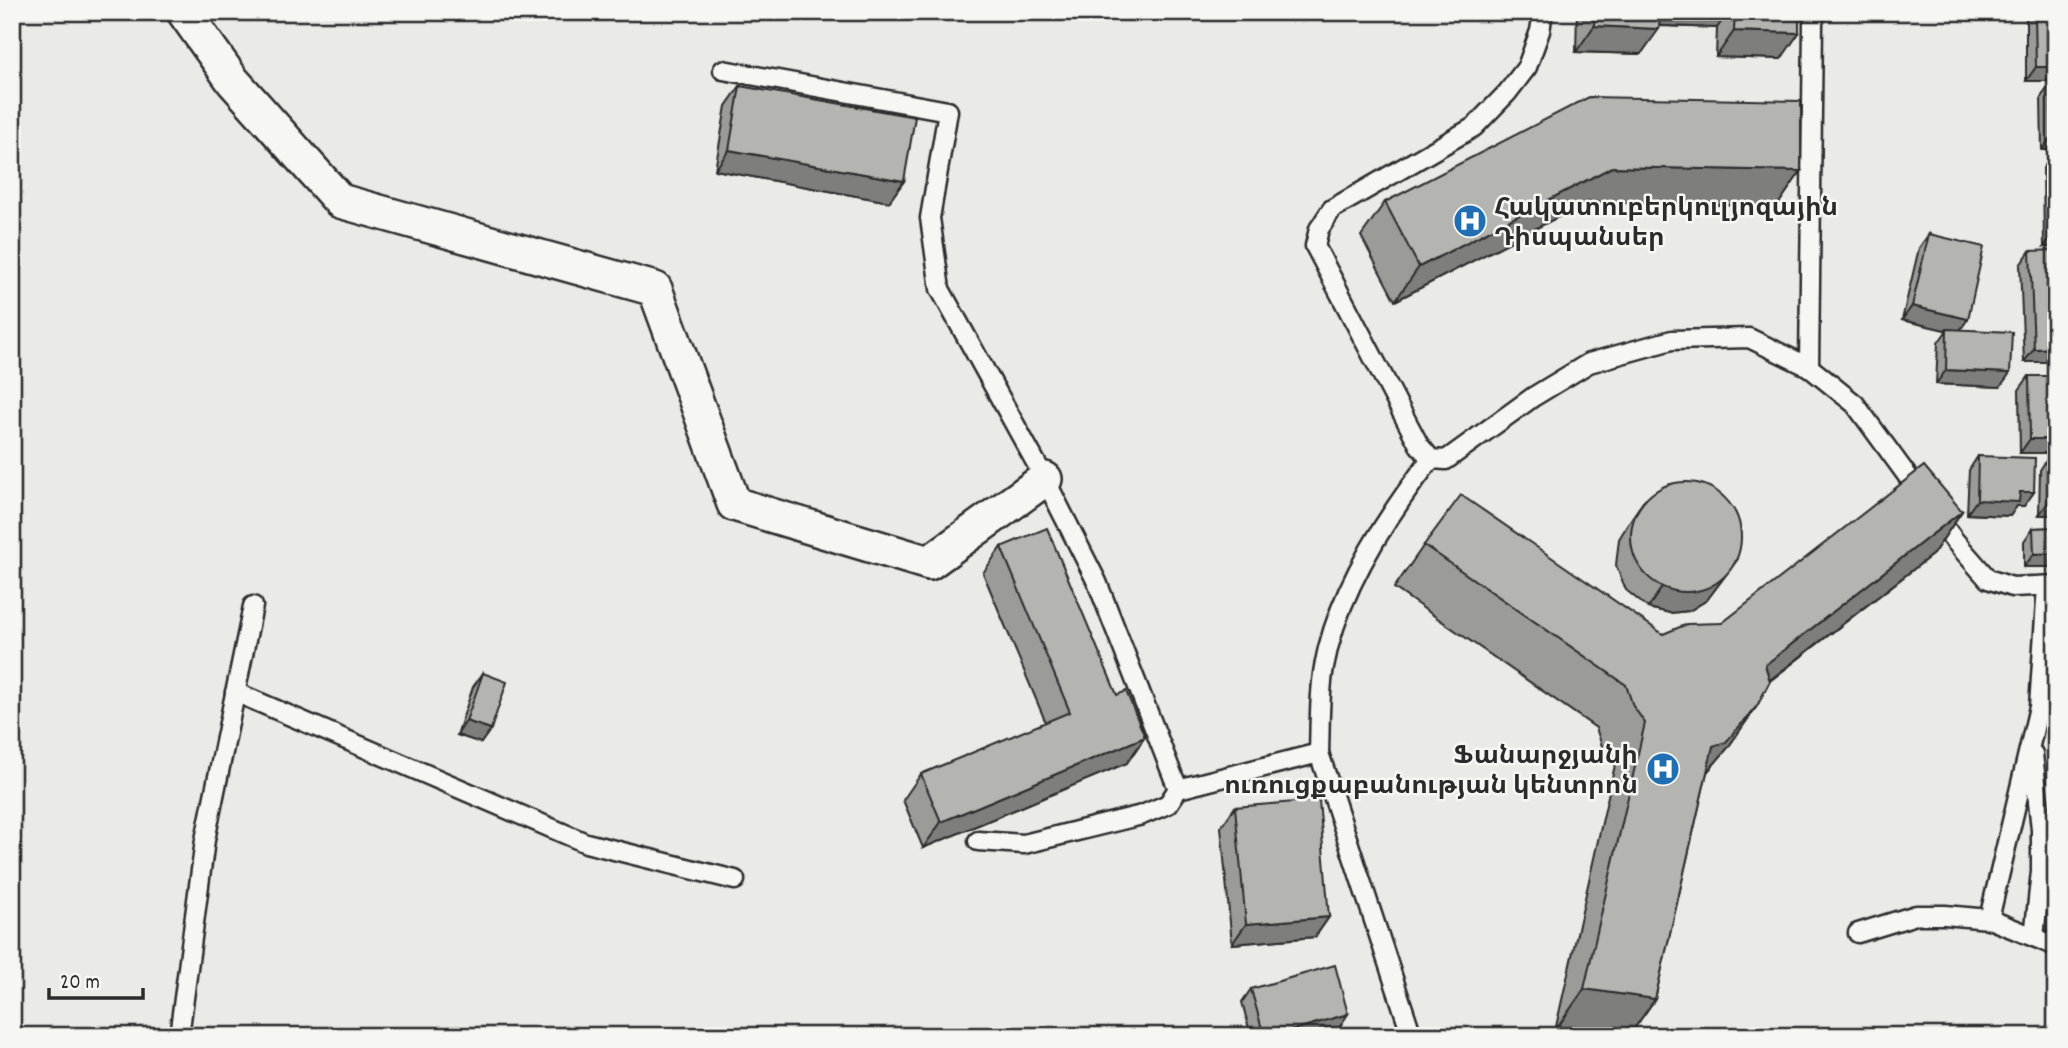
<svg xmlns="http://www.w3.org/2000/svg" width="2068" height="1048" font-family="Dekko,'Noto Sans Armenian',sans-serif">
<rect width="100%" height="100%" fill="#eaeae6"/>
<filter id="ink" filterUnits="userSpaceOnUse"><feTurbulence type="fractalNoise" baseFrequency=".0143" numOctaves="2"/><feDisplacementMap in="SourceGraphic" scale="14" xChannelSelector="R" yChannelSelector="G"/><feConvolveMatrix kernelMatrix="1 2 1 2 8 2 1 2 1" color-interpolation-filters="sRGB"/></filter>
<g filter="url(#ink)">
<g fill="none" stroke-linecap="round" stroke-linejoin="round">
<defs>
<g id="service">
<polyline points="1543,12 1540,31 1527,67 1507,93 1474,127 1332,209 1319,229 1315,246 1419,445 1431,459 1446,460 1533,397 1589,363 1672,340 1749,338 1809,367 1855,404 1954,540 1988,579 2012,587 2056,585"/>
<polyline points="723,70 948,111 930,218 940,289 1045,479 1097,582 1178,789 1168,804 1142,815 1024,844 978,841"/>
<polyline points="1809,367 1813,22 1817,12"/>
<polyline points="235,692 586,843 735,880"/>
<path d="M1319 753C1320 725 1319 695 1324 667 1337 593 1386 517 1431 459"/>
<polyline points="2033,754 2041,829 2041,871 2034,937"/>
<polyline points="1178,789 1319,753 1412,1036"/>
<polyline points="1989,919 2039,707 2047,586"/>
<polyline points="1858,933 1916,915 1945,915 1989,919 2056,946"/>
<polyline points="179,1036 205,840 253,606"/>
</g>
<polyline id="minor" points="184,12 233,81 340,201 655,289 734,504 929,563 1045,479"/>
</defs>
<use href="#service" stroke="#2b2b2b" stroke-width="23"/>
<use href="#minor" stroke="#2b2b2b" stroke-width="38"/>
<use href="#service" stroke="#f6f6f2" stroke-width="18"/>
<use href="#minor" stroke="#f6f6f2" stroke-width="33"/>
</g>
<g fill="#9b9b98" stroke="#2b2b2b" stroke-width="2">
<polygon points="1577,12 1799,12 1781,59 1716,57 1717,28 1660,26 1641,54 1576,52"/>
<polygon points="2028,12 2056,12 2056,81 2026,81 2026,16"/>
<polygon points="2051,83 2056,83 2056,150 2042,150 2041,97"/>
<polygon points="740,86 904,181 889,202 715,170 726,106"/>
<polygon points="2053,155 2056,155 2056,247 2044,247 2043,168"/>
<polygon points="1801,171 1777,206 1587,202 1395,301 1361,236 1385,202"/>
<polygon points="1929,234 1960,330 2000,387 1936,384 1938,343 1947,330 1902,320 1919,248"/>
<polygon points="2030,251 2056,362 2024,362 2020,265"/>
<polygon points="2029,376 2056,376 2056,453 2020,453 2019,390"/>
<polygon points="1978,456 2034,492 2024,506 2017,506 2010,516 1967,514 1969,470"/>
<polygon points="2049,456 2056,515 2039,515 2040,470"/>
<polygon points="1645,499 1737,560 1707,600 1689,611 1670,613 1648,608 1626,590 1616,565 1619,539 1631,519"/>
<polygon points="1962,511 1933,554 1770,681 1757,706 1727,749 1707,772 1655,999 1629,1036 1586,1036 1555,1031 1615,765 1603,749 1596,728 1394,588 1424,545 1663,634 1722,623"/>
<polygon points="2056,527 2024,567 2024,541 2033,528"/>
<polygon points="1001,547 1117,695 1127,763 923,848 903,800 921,774 1046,723 983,573"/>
<polygon points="483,673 481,743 457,735 473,687"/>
<polygon points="1235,807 1329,917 1315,937 1232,944 1221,827"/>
<polygon points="1251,989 1339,1028 1312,1036 1251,1036 1242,1002"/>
</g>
<g fill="#7e7e7c" stroke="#2b2b2b" stroke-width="2">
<polygon points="1652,12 1728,12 1717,28 1643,25"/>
<polygon points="1594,26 1659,29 1641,54 1576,52"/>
<polygon points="1734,31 1799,33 1781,59 1716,57"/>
<polygon points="2036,67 2056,67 2056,81 2026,81"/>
<polygon points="2052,136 2056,136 2056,150 2042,150"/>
<polygon points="729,150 904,181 889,202 715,170"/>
<polygon points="1612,167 1801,171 1777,206 1587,202 1395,301 1419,267"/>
<polygon points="2054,233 2056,233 2056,247 2044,247"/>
<polygon points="1912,306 1968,319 1958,333 1902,320"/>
<polygon points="2056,348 2056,362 2024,362 2034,349"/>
<polygon points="1946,370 2010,373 2000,387 1936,384"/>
<polygon points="2030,439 2056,439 2056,453 2020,453"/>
<polygon points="2020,492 2034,492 2024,506 2017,506 2010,516 1967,514 1977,500"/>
<polygon points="2049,501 2056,502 2056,515 2039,515"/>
<polygon points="1962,511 1933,554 1735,707 1765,665"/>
<polygon points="2056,553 2056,567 2024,567 2034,554"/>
<polygon points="1737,560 1707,600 1689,611 1670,613 1648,608 1662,587"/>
<polygon points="1757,706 1727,749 1696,785 1713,746"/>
<polygon points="466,721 491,729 481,743 457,735"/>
<polygon points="1145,737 1127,763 923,848 941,822"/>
<polygon points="1329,917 1315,937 1232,944 1246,924"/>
<polygon points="1584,989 1655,999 1629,1036 1586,1036 1555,1031"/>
<polygon points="1348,1014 1339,1028 1312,1036 1272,1036"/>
</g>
<g fill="#b4b4b1" stroke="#2b2b2b" stroke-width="2">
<polygon points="1594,12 1660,12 1659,29 1594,26"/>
<polygon points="1735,12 1799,12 1799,33 1734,31"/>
<polygon points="2035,12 2056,12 2056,67 2036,67"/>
<polygon points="2051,83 2056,83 2056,136 2052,136"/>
<polygon points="740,86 915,117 904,181 729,150"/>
<polygon points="1589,97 1801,101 1801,171 1612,167 1419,267 1385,202"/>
<polygon points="2053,155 2056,155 2056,233 2054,233"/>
<polygon points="1929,234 1984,247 1968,319 1912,306"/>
<polygon points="2056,250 2056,348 2034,349 2030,251"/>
<polygon points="1947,329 2012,332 2010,373 1946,370"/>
<polygon points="2029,376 2056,376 2056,439 2030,439"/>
<polygon points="1978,456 2035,458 2034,492 2020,492 2019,502 1977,500"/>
<polygon points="2049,456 2056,456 2056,502 2049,501"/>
<polygon points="1924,466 1962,511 1765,665 1770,681 1757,706 1726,742 1713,746 1655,999 1584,989 1645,723 1633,706 1626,685 1424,545 1461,495 1663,634 1687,624 1722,623"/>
<circle cx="1686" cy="537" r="55"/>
<polygon points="2056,527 2056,553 2034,554 2033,528"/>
<polygon points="1047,528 1117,695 1126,691 1145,737 941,822 921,774 1070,712 1001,547"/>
<polygon points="483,673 507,682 491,729 466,721"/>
<polygon points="1319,800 1329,917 1246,924 1235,807"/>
<polygon points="1335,965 1348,1014 1272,1036 1264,1036 1251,989"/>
</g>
</g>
<defs>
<symbol id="hospital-disc" viewBox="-11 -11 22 22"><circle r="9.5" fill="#1f6fb2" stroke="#f6f6f2"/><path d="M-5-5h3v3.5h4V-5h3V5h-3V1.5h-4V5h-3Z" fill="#fff"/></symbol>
</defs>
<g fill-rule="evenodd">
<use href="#hospital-disc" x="1451" y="202" width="38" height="38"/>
<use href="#hospital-disc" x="1644" y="750" width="38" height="38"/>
</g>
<g text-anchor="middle" stroke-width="5" stroke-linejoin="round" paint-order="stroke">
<g font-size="26" font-weight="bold" fill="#2b2b2b" stroke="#f6f6f2" text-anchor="start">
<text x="1494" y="215">Հակատուբերկուլյոզային<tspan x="1494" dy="30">Դիսպանսեր</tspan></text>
<text x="1638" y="763" text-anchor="end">Ֆանարջյանի<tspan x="1638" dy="30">ուռուցքաբանության կենտրոն</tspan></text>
</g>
</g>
<rect width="2068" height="1048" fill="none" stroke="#f6f6f2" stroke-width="42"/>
<rect x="21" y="21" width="2026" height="1006" fill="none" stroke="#2b2b2b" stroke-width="2.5" filter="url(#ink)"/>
<path d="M49 988v10h94v-10" fill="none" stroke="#2b2b2b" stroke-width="3.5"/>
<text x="60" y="988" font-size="21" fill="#2b2b2b" stroke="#f6f6f2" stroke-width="5" paint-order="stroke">20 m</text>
</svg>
